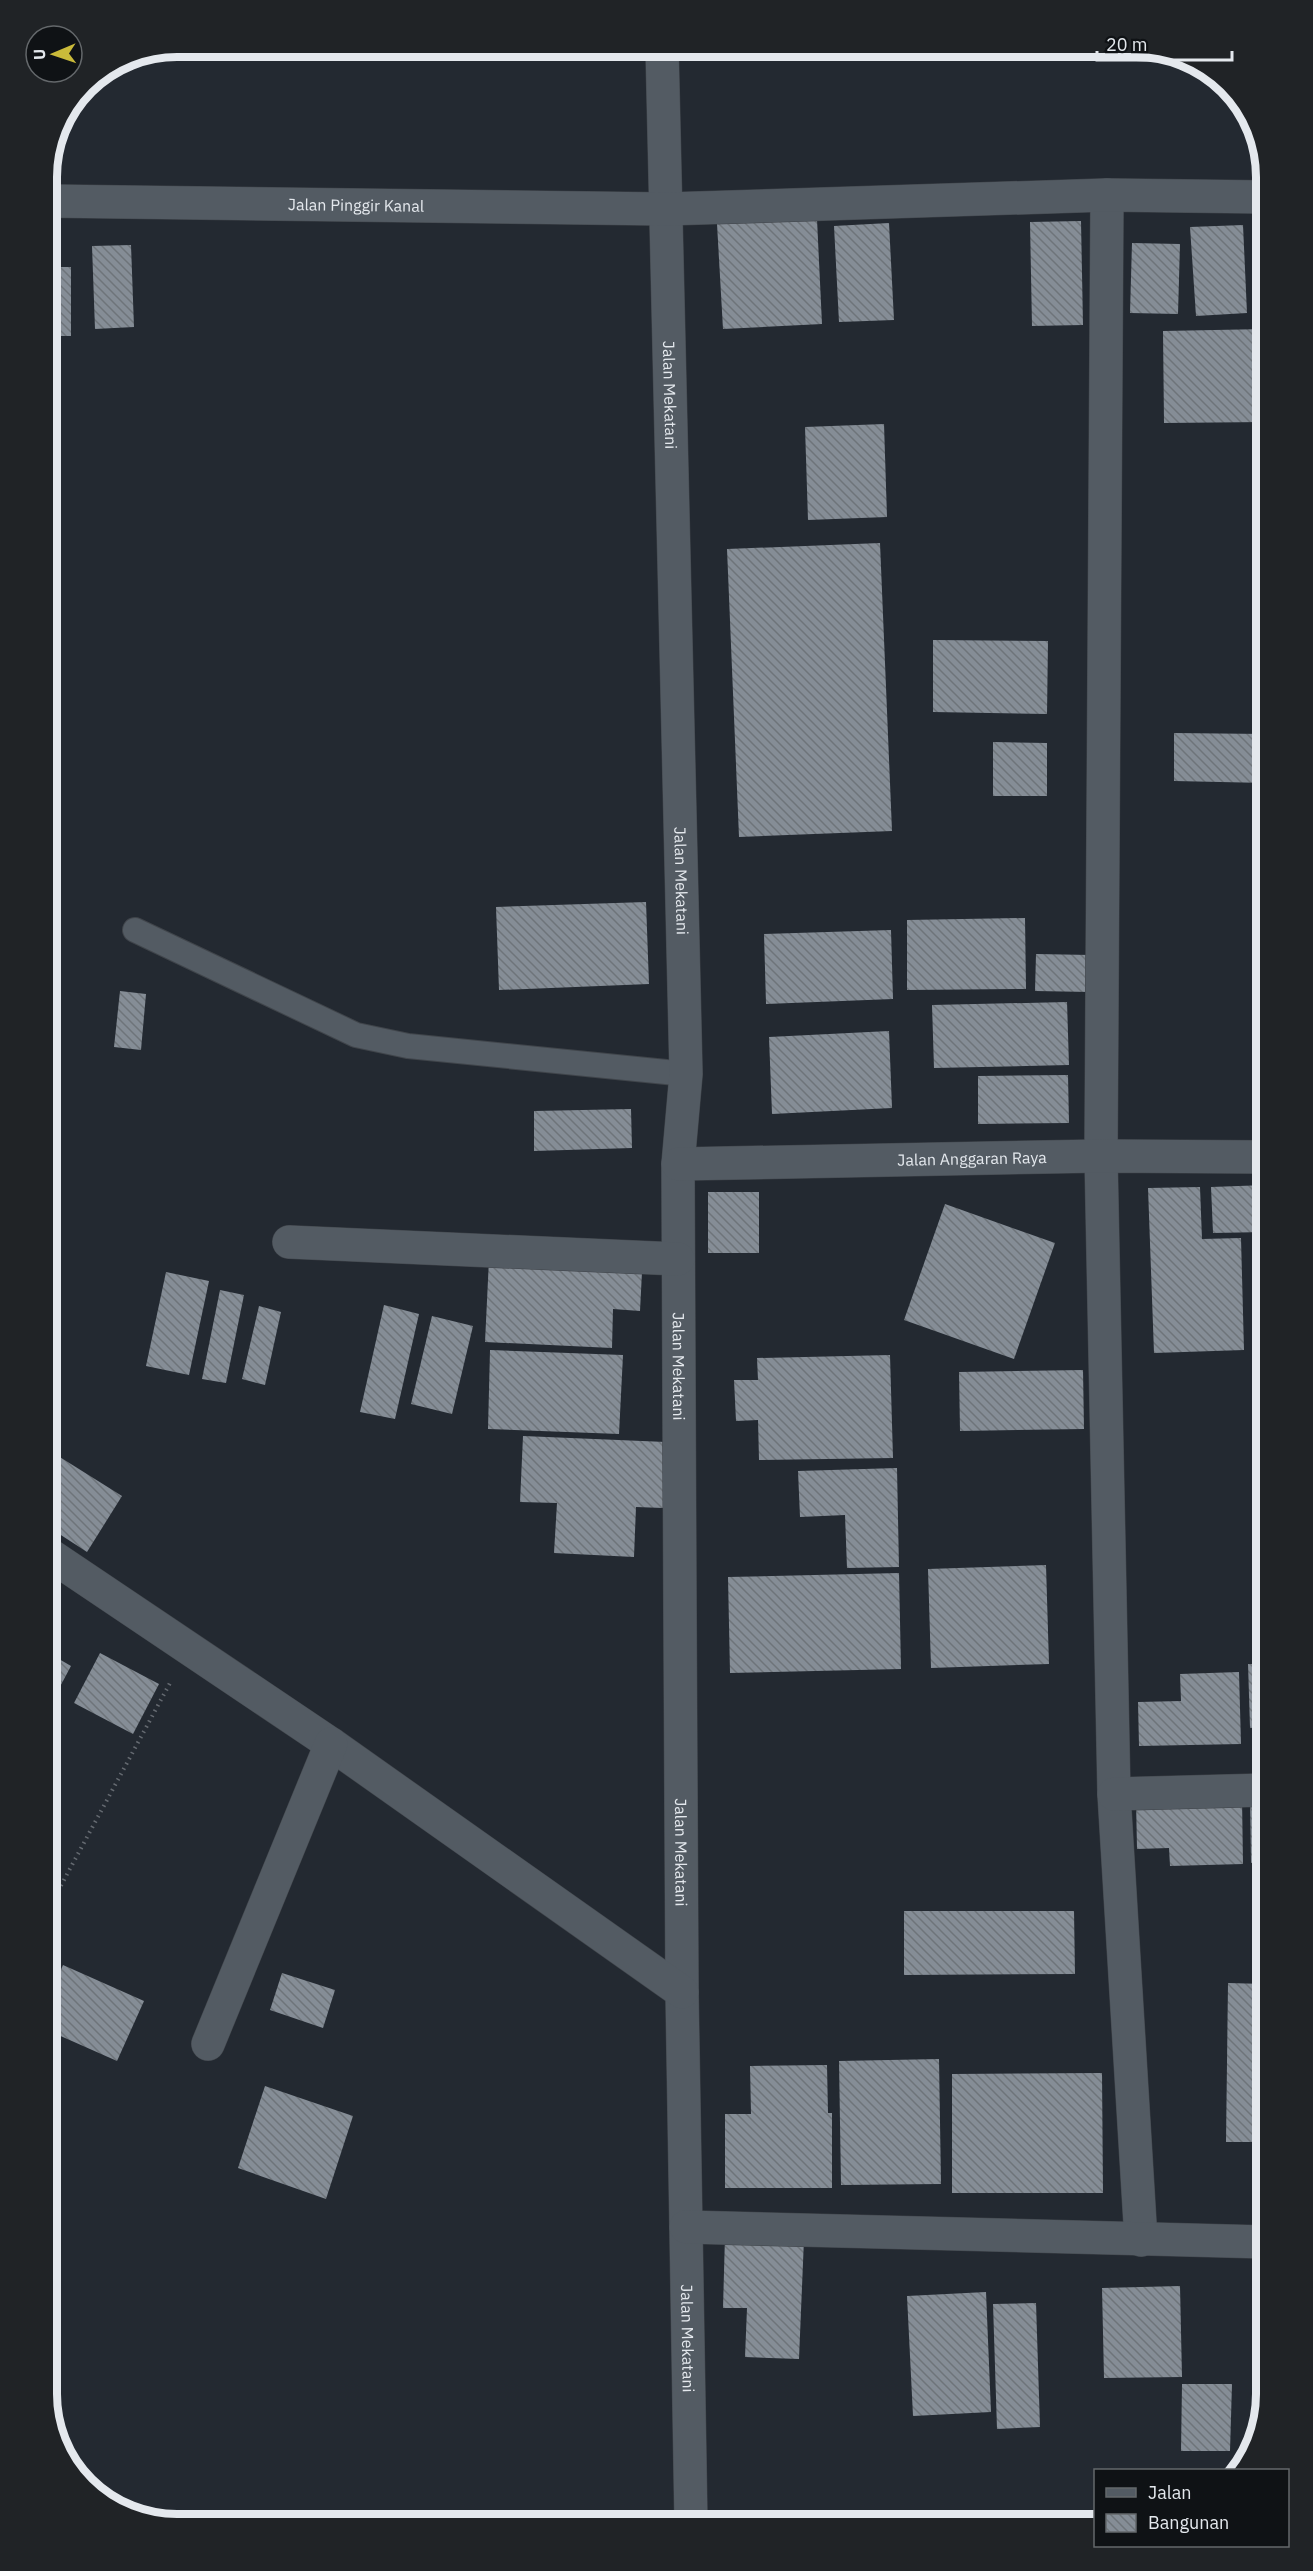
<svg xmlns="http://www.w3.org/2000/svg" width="1313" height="2571" font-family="'IBM Plex Sans',sans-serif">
<defs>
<pattern id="building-back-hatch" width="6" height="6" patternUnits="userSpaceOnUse" patternTransform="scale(1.5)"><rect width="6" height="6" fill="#858d96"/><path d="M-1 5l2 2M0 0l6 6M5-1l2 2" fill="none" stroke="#6e747a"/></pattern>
</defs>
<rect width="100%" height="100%" fill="#232931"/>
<g fill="url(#building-back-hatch)">
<polygon points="817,219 822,324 723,329 717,224"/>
<polygon points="1081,221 1083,325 1032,326 1030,222"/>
<polygon points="889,223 894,320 839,322 834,226"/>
<polygon points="1243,225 1247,313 1196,316 1190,227"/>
<polygon points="1132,243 1180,244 1178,314 1130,313"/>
<polygon points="131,245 134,327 95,329 92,246"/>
<rect x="47" y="267" width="24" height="69"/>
<polygon points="1266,329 1266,422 1164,423 1163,331"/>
<polygon points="884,424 887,517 808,520 805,427"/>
<polygon points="880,543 892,831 739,837 727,549"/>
<polygon points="933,640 1048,641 1047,714 933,712"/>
<polygon points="1174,733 1266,734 1266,783 1174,781"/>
<polygon points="993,742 1047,743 1047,796 993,796"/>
<polygon points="646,902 649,984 499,990 496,907"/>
<polygon points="1025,918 1026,989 907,990 907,920"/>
<polygon points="891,930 893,999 766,1004 764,934"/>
<polygon points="1036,954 1091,955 1090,992 1035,991"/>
<polygon points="120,991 146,994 141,1050 114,1047"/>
<polygon points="1067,1002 1069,1065 934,1068 932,1005"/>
<polygon points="889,1031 892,1108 772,1114 769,1037"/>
<polygon points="1068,1075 1069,1123 978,1124 978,1076"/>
<polygon points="631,1109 632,1148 534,1151 534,1111"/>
<polygon points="1266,1185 1266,1232 1213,1233 1211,1187"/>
<polygon points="1200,1187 1202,1239 1241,1238 1244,1350 1154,1353 1148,1188"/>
<rect x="708" y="1192" width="51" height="61"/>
<polygon points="945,1204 1055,1243 1014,1359 904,1320"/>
<polygon points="489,1259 642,1272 640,1311 613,1309 612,1348 485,1342"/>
<polygon points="166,1272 209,1281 189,1375 146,1366"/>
<polygon points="220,1290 244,1295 226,1383 202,1379"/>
<polygon points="384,1305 419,1314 395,1419 360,1412"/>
<polygon points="259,1306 281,1312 265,1385 242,1379"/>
<polygon points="432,1316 473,1326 452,1414 411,1404"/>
<polygon points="490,1350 623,1355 619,1434 488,1429"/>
<polygon points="890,1355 893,1458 759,1460 758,1420 736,1421 734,1380 758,1380 757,1358"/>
<polygon points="1083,1370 1084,1429 960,1431 959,1372"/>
<polygon points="523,1436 666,1442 663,1508 636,1507 634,1557 554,1553 557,1503 520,1502"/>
<polygon points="47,1449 122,1496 87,1552 47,1526"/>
<polygon points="897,1468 899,1567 847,1568 845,1515 800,1517 798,1471"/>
<polygon points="1046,1565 1049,1664 931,1668 928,1569"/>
<polygon points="899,1573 901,1669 730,1673 728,1577"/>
<polygon points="47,1652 71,1666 47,1711"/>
<polygon points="100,1653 159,1684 133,1734 74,1703"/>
<polygon points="1248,1664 1266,1664 1266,1728 1250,1728"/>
<polygon points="1239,1672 1241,1744 1139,1746 1138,1702 1181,1701 1180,1674"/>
<polygon points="1250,1794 1266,1794 1266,1863 1251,1863"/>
<polygon points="1242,1798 1243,1864 1170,1866 1169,1848 1137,1849 1136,1800"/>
<polygon points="904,1911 1074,1911 1075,1974 904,1975"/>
<polygon points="63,1965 144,2001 117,2061 47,2030 47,2002"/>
<polygon points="282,1973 335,1990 323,2028 270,2010"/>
<polygon points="1228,1983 1266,1984 1266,2142 1226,2142"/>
<polygon points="939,2059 941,2184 841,2185 839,2061"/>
<polygon points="827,2065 828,2113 832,2113 832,2188 725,2188 725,2114 751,2114 750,2066"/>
<polygon points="1102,2073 1103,2193 952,2193 952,2074"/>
<polygon points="265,2086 353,2116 326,2199 238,2168"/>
<polygon points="725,2236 804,2239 799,2359 745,2357 747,2308 723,2308"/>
<polygon points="1180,2286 1182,2377 1104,2378 1102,2288"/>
<polygon points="986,2292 991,2412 913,2416 907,2296"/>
<polygon points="1266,2296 1266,2394 1257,2425 1254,2297"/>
<polygon points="1036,2303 1040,2427 997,2429 993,2304"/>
<polygon points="1182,2384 1232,2384 1230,2451 1181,2451"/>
</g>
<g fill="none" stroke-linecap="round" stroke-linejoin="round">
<defs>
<polyline id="service" points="135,930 356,1035 408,1046 686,1074"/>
<g id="minor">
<path id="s1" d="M662 47 686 1074 678 1164 680 1613 682 1992 691 2524"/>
<polyline points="1107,195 1101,1156 1114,1794 1141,2240"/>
<path id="s2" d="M47 201 666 209 1107 195 1266 197"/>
<path id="s3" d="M678 1164 1101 1156 1266 1157"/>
<polyline points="289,1242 678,1259"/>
<polyline points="47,1553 331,1744 682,1992"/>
<polyline points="1114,1794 1266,1790"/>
<polyline points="208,2044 331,1744"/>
<polyline points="686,2227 1266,2242"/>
</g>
</defs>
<use href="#service" stroke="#40454b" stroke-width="26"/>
<use href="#minor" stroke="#40454b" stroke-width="34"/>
<polyline stroke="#656a71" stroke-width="4" stroke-dasharray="1.5 4.5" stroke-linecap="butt" points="58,1891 170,1683"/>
<use href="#service" stroke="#535b63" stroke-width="24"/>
<use href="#minor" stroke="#535b63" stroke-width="33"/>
</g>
<g text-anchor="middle" stroke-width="6" stroke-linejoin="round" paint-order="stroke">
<g font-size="16" fill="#e4e8ed" stroke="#0f1215">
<text dy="6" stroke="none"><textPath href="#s2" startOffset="309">Jalan Pinggir Kanal</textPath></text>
<text dy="6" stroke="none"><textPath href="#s1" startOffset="348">Jalan Mekatani</textPath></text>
<text dy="6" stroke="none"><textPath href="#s1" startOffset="834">Jalan Mekatani</textPath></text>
<text dy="6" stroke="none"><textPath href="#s3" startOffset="294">Jalan Anggaran Raya</textPath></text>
<text dy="6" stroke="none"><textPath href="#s1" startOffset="1320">Jalan Mekatani</textPath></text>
<text dy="6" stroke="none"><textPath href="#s1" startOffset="1806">Jalan Mekatani</textPath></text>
<text dy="6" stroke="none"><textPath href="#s1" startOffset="2292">Jalan Mekatani</textPath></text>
</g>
</g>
<path d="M0 0H1313V2571H0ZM177 57H1136A120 120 0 0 1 1256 177V2394A120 120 0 0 1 1136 2514H177A120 120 0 0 1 57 2394V177A120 120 0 0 1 177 57Z" fill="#202326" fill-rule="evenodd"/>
<path fill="none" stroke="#e4e8ed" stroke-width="8" d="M177 57H1136A120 120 0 0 1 1256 177V2394A120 120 0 0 1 1136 2514H177A120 120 0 0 1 57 2394V177A120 120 0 0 1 177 57Z"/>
<rect x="1094" y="2469" width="195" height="78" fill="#0f1215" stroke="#64686b" stroke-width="1.5"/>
<rect x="1106" y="2488" width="30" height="9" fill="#535b63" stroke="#64686b" stroke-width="1.5"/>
<text x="1148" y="2499" font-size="18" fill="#e4e8ed">Jalan</text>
<rect x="1106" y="2514" width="30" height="18" fill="url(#building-back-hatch)" stroke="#64686b" stroke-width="1.5"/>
<text x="1148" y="2529" font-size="18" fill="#e4e8ed">Bangunan</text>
<g transform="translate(54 54) rotate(268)"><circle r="28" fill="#0f1215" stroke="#64686b" stroke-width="1.5"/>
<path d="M0-4.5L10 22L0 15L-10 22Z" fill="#caba3a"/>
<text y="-9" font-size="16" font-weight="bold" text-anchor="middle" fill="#e4e8ed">U</text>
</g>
<path d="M1097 51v9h135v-9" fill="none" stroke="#e4e8ed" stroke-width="3"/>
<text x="1106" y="51" font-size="18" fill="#e4e8ed" stroke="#0f1215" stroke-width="4.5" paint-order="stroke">20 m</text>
</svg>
